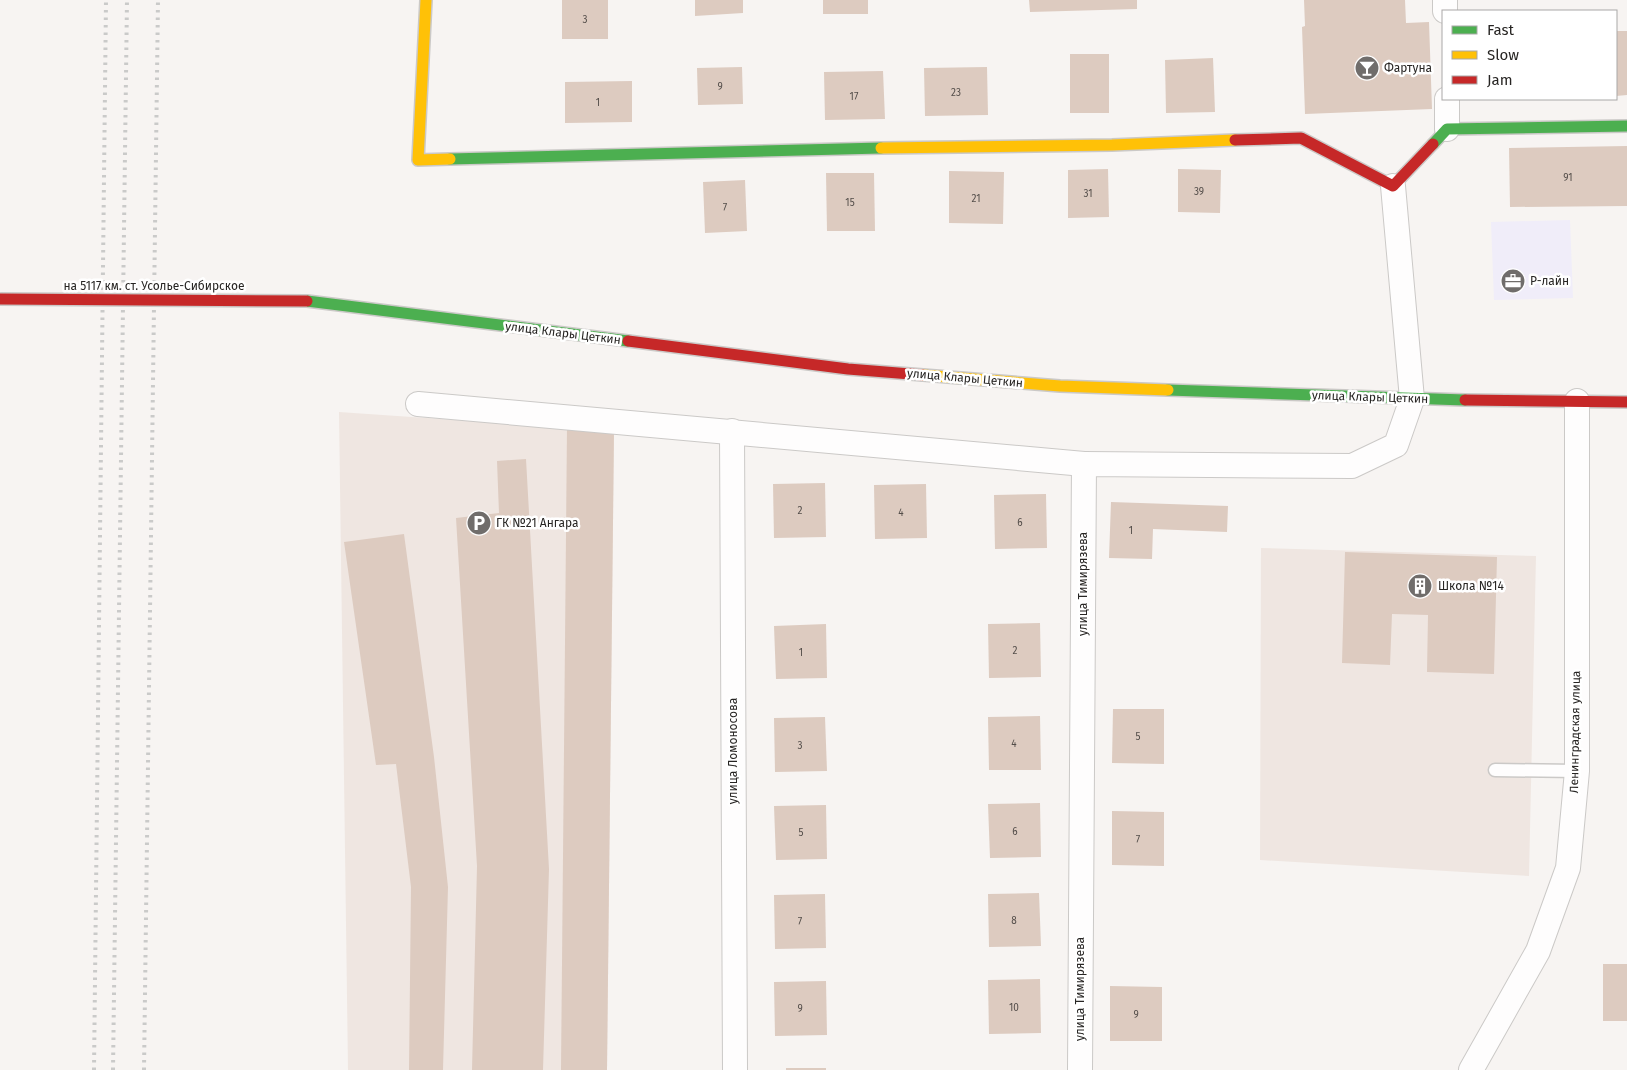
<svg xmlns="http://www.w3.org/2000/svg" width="1627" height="1070" font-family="'Fira Sans',sans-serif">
<rect width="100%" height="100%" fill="#f7f4f2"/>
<polygon fill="#f0edf9" points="1570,220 1573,298 1494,300 1491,222"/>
<g fill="#efe6e1">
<polygon points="339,412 614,431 607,1070 348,1070"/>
<polygon points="1261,548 1536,556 1529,876 1260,860"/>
</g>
<g fill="#ddcbc0">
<rect x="562" y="0" width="46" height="39"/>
<polygon points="695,0 743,0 743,13 695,16"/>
<rect x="823" y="0" width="45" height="14"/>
<polygon points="1029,0 1137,0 1137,9 1030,12"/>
<polygon points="1304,0 1405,0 1406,23 1429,22 1432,109 1305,114 1302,27 1305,26"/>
<polygon points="1616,31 1627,31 1627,95 1616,96"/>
<rect x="1070" y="54" width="39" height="59"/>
<polygon points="1213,58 1215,112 1166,113 1165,60"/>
<polygon points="742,67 743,104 698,105 697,68"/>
<polygon points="987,67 988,115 925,116 924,68"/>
<polygon points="883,71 885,119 825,120 824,72"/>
<polygon points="632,81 632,122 565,123 565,82"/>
<polygon points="1627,146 1627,206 1510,207 1509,148"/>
<polygon points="1108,169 1109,217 1068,218 1068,170"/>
<polygon points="1178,169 1221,170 1220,213 1178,212"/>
<polygon points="949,171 1004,172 1003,224 949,223"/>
<polygon points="826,173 874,173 875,231 827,231"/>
<polygon points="745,180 747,231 705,233 703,182"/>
<polygon points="567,428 614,431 607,1070 561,1070"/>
<polygon points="526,459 549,869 543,1070 472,1070 477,866 456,518 499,513 497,461"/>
<polygon points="825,483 826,537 774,538 773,484"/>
<polygon points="926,484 927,538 875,539 874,485"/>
<polygon points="1046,494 1047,548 995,549 994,495"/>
<polygon points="1111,502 1228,506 1227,532 1153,529 1152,559 1109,558"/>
<polygon points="404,534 434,757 448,887 443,1070 409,1070 411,887 396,764 376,765 344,542"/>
<polygon points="1345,552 1497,557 1494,674 1427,672 1428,615 1392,614 1390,665 1342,663"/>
<polygon points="1040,623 1041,677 989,678 988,624"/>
<polygon points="826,624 827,678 776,679 774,626"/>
<polygon points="1113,709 1164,709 1164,764 1112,763"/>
<polygon points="1040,716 1041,770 989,770 988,717"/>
<polygon points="825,717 827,771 775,772 774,718"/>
<polygon points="1040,803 1041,857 990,858 988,804"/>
<polygon points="826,805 827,859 776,860 774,806"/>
<polygon points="1112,811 1164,812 1164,866 1112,865"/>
<polygon points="1039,893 1041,946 989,947 988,894"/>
<polygon points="825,894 826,948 775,949 774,895"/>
<rect x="1603" y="964" width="24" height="57"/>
<polygon points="1040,979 1041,1033 989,1034 988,980"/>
<polygon points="826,981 827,1035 775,1036 774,982"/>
<polygon points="1110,986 1162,987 1162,1041 1110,1041"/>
<rect x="786" y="1068" width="40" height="2"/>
</g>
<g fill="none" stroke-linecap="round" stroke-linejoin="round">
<defs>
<polyline id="lane" points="1495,770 1577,771"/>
<g id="street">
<polyline points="1445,0 1445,11"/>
<polyline points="1447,99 1447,129"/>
<polyline points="418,404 1084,464"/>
<polyline points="732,431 735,1070"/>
<polyline points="1080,1070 1084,464 1352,466 1396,445 1412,399 1393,186"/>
<polyline points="1471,1070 1538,951 1568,868 1577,771 1577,401"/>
</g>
<g id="fast">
<polyline points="1433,144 1447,129 1627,126"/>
<polyline points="450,159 881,148"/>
<polyline points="307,301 628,341"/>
<polyline points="1168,390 1465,400"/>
</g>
<g id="slow">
<polyline points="426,0 418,160 450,159"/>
<polyline points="881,148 1112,145 1235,140"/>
<polyline points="923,375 1060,386 1168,390"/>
</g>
<g id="jam">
<polyline points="1235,140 1301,138 1393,186 1433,144"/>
<polyline points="628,341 848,369 923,375"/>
<polyline points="1465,400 1627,402"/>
</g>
</defs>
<use href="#lane" stroke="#cbc9c7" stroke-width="15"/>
<use href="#street" stroke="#cbc9c7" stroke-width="26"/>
<use href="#fast" stroke="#cbc9c7" stroke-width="14"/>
<use href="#slow" stroke="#cbc9c7" stroke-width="14"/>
<use href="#jam" stroke="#cbc9c7" stroke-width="14"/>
<use href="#lane" stroke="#fefdfd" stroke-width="12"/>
<use href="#street" stroke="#fefdfd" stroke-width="24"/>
<use href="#fast" stroke="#4caf50" stroke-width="11"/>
<use href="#slow" stroke="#ffc107" stroke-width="11"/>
<use href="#jam" stroke="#c62828" stroke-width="11"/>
<g stroke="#cacac9" stroke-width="4" stroke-dasharray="2.5 5" stroke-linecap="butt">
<polyline points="94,1070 106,0"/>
<polyline points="113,1070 127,0"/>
<polyline points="144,1070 158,0"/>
</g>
<defs>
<polyline id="jam-bridge" points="0,299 307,301"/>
</defs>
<use href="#jam-bridge" stroke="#cbc9c7" stroke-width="14" stroke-linecap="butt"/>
<use href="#jam-bridge" stroke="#c62828" stroke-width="11"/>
</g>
<defs>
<symbol id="bar-disc" viewBox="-11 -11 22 22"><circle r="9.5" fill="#706d6b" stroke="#fff"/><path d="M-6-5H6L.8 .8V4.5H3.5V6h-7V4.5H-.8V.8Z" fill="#fff"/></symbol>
<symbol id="office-disc" viewBox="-11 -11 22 22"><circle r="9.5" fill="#706d6b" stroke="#fff"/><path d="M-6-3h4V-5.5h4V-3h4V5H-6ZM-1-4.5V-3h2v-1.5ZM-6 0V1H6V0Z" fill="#fff"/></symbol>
<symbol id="parking-disc" viewBox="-11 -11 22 22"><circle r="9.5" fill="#706d6b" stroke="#fff"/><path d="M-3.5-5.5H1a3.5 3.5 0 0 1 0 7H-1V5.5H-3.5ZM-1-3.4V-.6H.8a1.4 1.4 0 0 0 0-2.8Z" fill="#fff"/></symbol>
<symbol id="building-disc" viewBox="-11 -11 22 22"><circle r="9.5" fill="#706d6b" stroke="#fff"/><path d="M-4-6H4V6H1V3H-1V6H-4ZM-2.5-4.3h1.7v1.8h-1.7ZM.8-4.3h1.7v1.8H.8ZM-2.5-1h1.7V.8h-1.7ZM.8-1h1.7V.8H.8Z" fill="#fff"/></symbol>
</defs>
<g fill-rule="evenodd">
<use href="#bar-disc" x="1353" y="54" width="28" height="28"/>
<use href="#office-disc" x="1499" y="267" width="28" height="28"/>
<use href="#parking-disc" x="465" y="509" width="28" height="28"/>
<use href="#building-disc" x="1406" y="572" width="28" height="28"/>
</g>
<g text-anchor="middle" stroke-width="5" stroke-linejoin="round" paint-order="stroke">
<g font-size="10" fill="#544e4a">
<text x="585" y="23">3</text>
<text x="720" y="90">9</text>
<text x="956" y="96">23</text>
<text x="854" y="100">17</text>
<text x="598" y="106">1</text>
<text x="1568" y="181">91</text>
<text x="1199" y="195">39</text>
<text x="1088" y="197">31</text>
<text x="976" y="202">21</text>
<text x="850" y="206">15</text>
<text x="725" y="211">7</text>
<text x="800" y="514">2</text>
<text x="901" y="516">4</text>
<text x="1020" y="526">6</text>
<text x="1131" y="534">1</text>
<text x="1015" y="654">2</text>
<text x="801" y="656">1</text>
<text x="1138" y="740">5</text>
<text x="1014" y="747">4</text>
<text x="800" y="749">3</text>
<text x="1015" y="835">6</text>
<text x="801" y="836">5</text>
<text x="1138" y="843">7</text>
<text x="1014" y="924">8</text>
<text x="800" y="925">7</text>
<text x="1014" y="1011">10</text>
<text x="800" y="1012">9</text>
<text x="1136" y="1018">9</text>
</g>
<g font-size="12" fill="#272523" stroke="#fff" text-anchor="start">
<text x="1384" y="72">Фартуна</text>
<text x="1530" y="285">Р-лайн</text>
<text x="496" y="527">ГК №21 Ангара</text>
<text x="1438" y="590">Школа №14</text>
</g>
<g font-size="12" fill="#272523" stroke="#fff">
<text x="154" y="290">на 5117 км. ст. Усолье-Сибирское</text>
<text transform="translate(563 333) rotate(7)" y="4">улица Клары Цеткин</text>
<text transform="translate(965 378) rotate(5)" y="4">улица Клары Цеткин</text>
<text transform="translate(1370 397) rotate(2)" y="4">улица Клары Цеткин</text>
<text transform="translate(1083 584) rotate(-90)" y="4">улица Тимирязева</text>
<text transform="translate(1575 732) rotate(-89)" y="4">Ленинградская улица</text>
<text transform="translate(733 751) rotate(-90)" y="4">улица Ломоносова</text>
<text transform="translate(1080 989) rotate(-90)" y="4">улица Тимирязева</text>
</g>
</g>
<rect x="1442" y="10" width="175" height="90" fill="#ffffff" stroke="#a9a8a7"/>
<rect x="1452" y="26" width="25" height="8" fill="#4caf50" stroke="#a9a8a7"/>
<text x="1487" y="35" font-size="15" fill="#272523">Fast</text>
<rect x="1452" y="51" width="25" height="8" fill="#ffc107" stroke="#a9a8a7"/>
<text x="1487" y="60" font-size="15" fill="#272523">Slow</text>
<rect x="1452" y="76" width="25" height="8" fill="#c62828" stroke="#a9a8a7"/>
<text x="1487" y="85" font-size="15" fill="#272523">Jam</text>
</svg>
